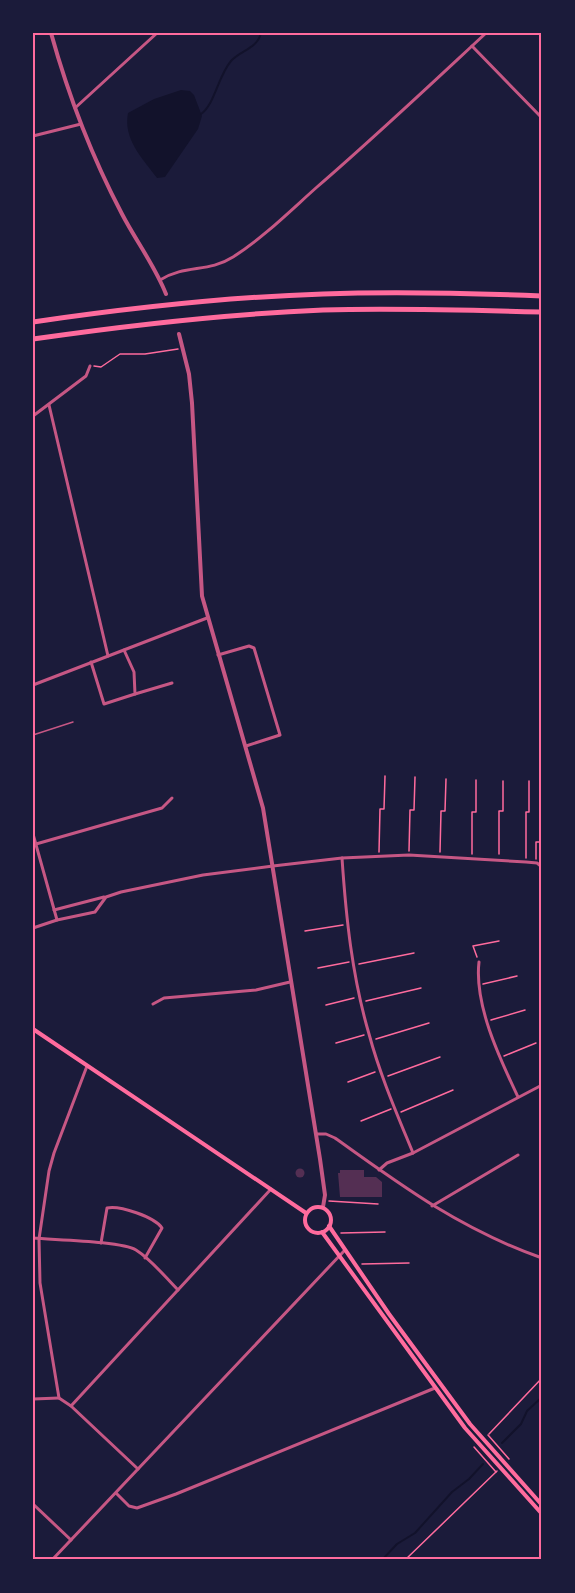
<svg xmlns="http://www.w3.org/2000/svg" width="575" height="1593" font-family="'Fira Sans Condensed',sans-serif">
<rect width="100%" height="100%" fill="#1b1b3a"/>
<path fill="#12122b" d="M181 90 190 91 194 95 202 116 198 129 165 177 157 178C142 158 123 139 128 113L154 99Z"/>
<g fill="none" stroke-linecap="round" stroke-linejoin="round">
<g stroke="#12122b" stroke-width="2">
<path d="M201 114C215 104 218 76 231 61 241 50 257 49 261 33"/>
<polyline points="502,1443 521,1424 527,1411 542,1397"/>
<polyline points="382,1560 397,1544 415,1533 452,1492 469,1479 483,1464"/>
</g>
</g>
<g fill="#542f53">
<circle cx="300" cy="1173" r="4.5"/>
<polygon points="340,1170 364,1170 364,1177 376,1177 382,1182 382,1197 340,1197 338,1173 340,1173"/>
</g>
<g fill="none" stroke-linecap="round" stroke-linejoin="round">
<g stroke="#ff6b9d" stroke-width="1.5">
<polyline points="94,366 101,367 120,354 145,354 178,349"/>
<polyline points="409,851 410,810 414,810 415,777"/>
<polyline points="379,852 380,809 384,809 385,776"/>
<polyline points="440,852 441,811 445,811 446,779"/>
<polyline points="472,854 472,812 476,812 476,780"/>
<polyline points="499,854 499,811 503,811 503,781"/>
<polyline points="526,858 526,812 529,812 529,781"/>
<polyline points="536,859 536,842 542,842"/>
<polyline points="305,931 343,925"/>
<polyline points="477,957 473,946 499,941"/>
<polyline points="359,964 414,953"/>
<polyline points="318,968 349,962"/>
<polyline points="483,984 517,976"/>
<polyline points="366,1001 421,988"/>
<polyline points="326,1005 354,998"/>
<polyline points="491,1020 525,1010"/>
<polyline points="376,1039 429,1023"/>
<polyline points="336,1043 364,1035"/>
<polyline points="504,1056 536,1043"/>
<polyline points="388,1076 440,1057"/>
<polyline points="348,1082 375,1072"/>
<polyline points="401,1112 453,1090"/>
<polyline points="361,1121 391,1109"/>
<polyline points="329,1201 378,1204"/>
<polyline points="341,1233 385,1232"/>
<polyline points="362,1264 409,1263"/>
<polyline points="489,1434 542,1378"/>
<polyline points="488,1435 509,1459"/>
<polyline points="474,1447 496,1472"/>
<polyline points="405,1560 497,1471"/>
</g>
<polyline stroke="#c65784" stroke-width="1.5" points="33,735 73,722"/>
<g stroke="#c65784" stroke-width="3">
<polyline points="472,46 542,118"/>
<polyline points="75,108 157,33"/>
<polyline points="33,136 81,124"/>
<path d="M160 280C186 264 208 273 233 257 263 238 290 211 317 187 375 137 430 85 486 33"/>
<polyline points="49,405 108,656"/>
<polyline points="33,416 86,376 90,366"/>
<polyline points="218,655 249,646 254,648 280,735 246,746"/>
<polyline points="91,662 104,704 135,694 134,672 124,650"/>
<polyline points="33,685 207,618"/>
<polyline points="135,694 172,683"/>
<polyline points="33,834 57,920"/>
<polyline points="36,844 162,808 172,798"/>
<path d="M342 858C346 917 352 976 369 1034 380 1075 397 1114 413 1153"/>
<polyline points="54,910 104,897"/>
<polyline points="33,928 57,920 95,912 106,897 121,892 203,875 273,866 342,858 409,855 526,862 537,863 542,867"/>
<path d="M479 962C474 1005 500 1059 518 1097"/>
<polyline points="153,1004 164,998 256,990 290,982"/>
<polyline points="87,1066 54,1153 49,1171 39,1239 40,1283 59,1398 71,1406 138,1469"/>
<path d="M316 1134H326L335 1138C403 1187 462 1230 542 1258"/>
<polyline points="379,1170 387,1163 413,1153 542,1085"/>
<polyline points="432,1206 518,1155"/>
<path d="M33 1238C54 1240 122 1241 136 1250 152 1260 165 1277 178 1290"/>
<path d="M101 1243 107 1208C119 1205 155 1217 162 1228L145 1258"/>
<polyline points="33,1399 59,1398"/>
<polyline points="71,1406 271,1189"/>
<polyline points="116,1493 129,1506 137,1508 176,1494 435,1388"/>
<polyline points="33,1504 71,1540"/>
<polyline points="52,1560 344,1251"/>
</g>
<g stroke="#c65784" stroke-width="4">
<path d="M51 33C68 94 92 157 122 214 136 241 155 266 166 294"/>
<polyline points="179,334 189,374 192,403 202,596 263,808 320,1159 325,1195 323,1207"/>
</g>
<g stroke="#ff6b9d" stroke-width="4">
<polyline points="33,1029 306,1213"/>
<circle cx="318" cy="1220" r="13"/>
<polyline points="329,1226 389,1314 470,1424 542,1505"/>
<polyline points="322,1232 465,1428 542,1514"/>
</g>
<g stroke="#ff6b9d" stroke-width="5">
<path d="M33 322C129 308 226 297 323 294 396 291 469 293 542 296"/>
<path d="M33 339C130 325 226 314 323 310 396 308 469 310 542 312"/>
</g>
</g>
<rect width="575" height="1593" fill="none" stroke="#1b1b3a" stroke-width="69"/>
<rect x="34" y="34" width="506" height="1524" fill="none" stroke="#ff6b9d" stroke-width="2"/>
</svg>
